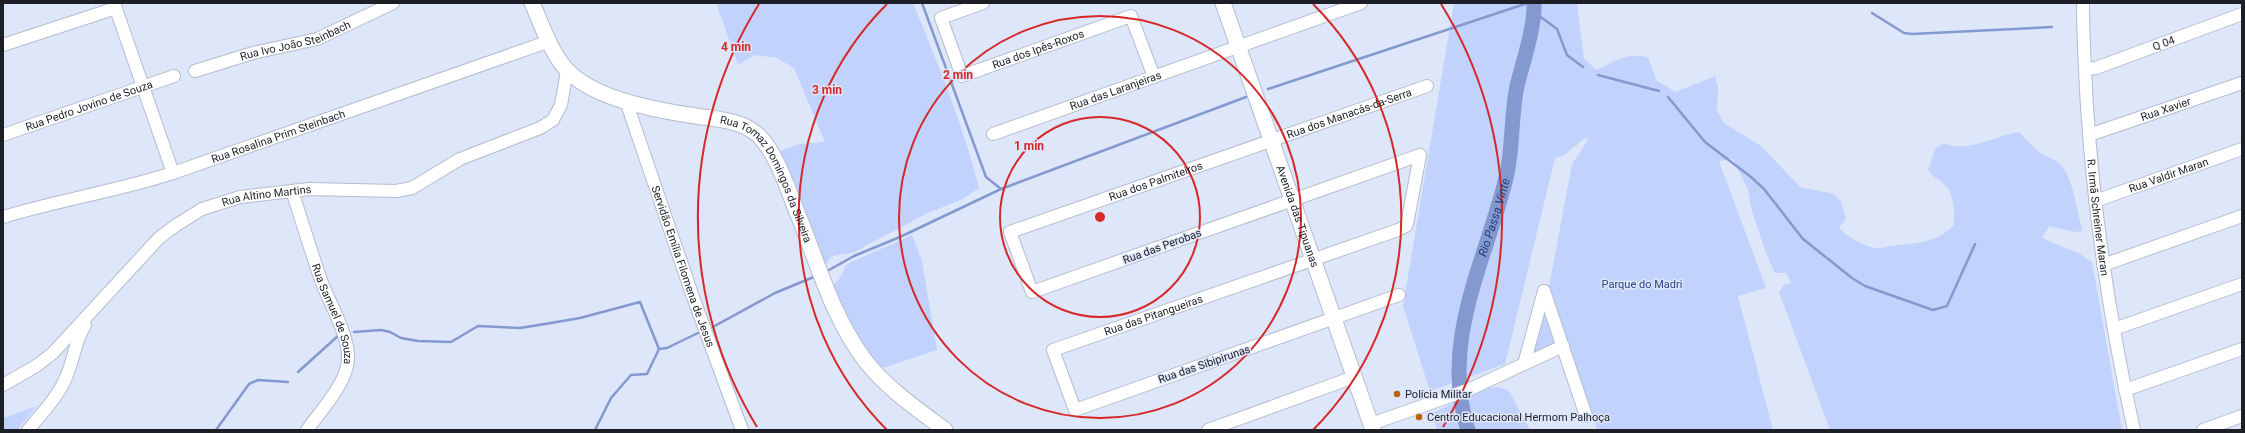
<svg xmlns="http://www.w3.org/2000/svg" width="2245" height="433" font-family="Roboto,sans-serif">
<rect width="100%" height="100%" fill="#dee6f9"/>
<g fill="#c1d3fd">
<path d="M716 3H913C938 64 963 124 979 188L963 199 930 212 869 244 853 253 832 256 824 267 775 153 800 144 825 142 794 68 777 58 755 55 738 65Z"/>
<path d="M1454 3H1577L1584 58 1596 70C1613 62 1630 51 1648 58L1657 81 1676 92 1715 76 1718 88 1717 110 1724 123 1761 146 1800 187 1834 194 1841 202 1846 218 1839 228C1849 238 1859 243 1873 248 1878 249 1886 247 1891 246 1914 243 1938 243 1954 225 1954 211 1955 192 1943 183 1937 178 1932 177 1928 170L1935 149 1943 143C1967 154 1993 136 2019 132 2026 139 2032 147 2039 152 2046 157 2054 158 2060 164 2075 181 2076 211 2083 231L2074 232 2049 226 2042 238 2080 254 2092 262 2122 430H1830L1779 292 1785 284 1791 283 1786 273H1775L1768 258 1752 212 1748 190 1733 159 1719 161 1766 288 1738 296 1773 430H1597L1549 287 1572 164 1588 140 1585 138 1563 156 1555 158 1505 364 1430 391 1403 306Z"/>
<path d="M912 235 922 261 937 350 880 369 870 361 830 286C840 282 842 273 847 264Z"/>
<polygon points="1544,306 1559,342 1533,354"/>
<polygon points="1499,387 1509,391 1530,430 1437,430 1432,413 1488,388"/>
<polygon points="37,406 17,430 3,430 3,418"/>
</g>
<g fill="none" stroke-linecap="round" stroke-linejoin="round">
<g stroke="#8399cf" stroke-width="2.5">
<polyline points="922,3 986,177 1001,189"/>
<polyline points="1534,9 1538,15 1557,29 1567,55 1583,67"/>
<polyline points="1872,13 1904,33 1912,34 2052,27"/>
<polyline points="1598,75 1659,91"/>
<polyline points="1268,89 1528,3"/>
<polyline points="1668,97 1705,142 1751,177 1764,189 1803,239 1852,278 1865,286 1933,310 1947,306 1975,244"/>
<polyline points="829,270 854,256 900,237 1001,189 1246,97"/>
<polyline points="711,328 775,293 816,276"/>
<polyline points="354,332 381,330 390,332 401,338 418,341 451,342 478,326 520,328 551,323 580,318 640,302 659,349"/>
<polyline points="659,349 667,348 700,332"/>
<polyline points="298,372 339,335"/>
<polyline points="216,430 249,384 258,380 288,382"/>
<polyline points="595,430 611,398 631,375 647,374 659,349"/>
</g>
<path stroke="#8399cf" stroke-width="15" id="s1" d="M1468 430C1439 341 1487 259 1507 174 1513 145 1511 115 1517 86 1523 62 1535 27 1534 3"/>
<defs>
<g id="minor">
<polyline points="114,3 173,173"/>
<path id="s2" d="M983 3 941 18 962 76 1131 16 1154 77"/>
<path id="s3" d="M2083 3C2083 37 2085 72 2087 106 2094 215 2110 323 2134 430"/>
<polyline points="3,45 116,8"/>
<path id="s4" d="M2085 69 2096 68 2242 14"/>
<path id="s5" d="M195 71 253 53 317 39 393 3"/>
<path id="s6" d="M626 101 693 297 742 430"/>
<path id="s7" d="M993 134 1361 3"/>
<path id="s8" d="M3 135 174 76"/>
<path id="s9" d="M2089 135 2242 83"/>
<path id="s10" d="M292 191C302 221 311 252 322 283 331 306 353 342 347 366 343 387 319 413 307 430"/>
<path id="s11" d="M2095 201 2242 149"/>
<path id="s12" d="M3 217C59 200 117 191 173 173L550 41"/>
<polyline points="2103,265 2242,216"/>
<polyline points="1544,291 1586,416"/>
<path id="s13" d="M1399 295 1075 410 1053 350 1398 230 1406 226 1408 219 1420 155 1032 292 1010 232 1427 86"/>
<polyline points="2114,329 2242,284"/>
<polyline points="1524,364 1544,291"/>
<path id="s14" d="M3 385 36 366 53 353 159 238 175 226 202 209 240 197 309 189 396 191 412 188 460 159 540 128 553 120 561 105 567 71"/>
<polyline points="2125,390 2242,349"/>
<polyline points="1371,424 1468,390 1563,346"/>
<path d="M28 430C42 413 59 396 67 375 74 358 75 341 85 325"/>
<polyline points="1208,430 1354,377"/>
<polyline points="2203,430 2242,416"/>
</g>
<g id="major">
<path id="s15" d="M532 3C542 25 551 54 568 71 597 101 662 111 702 117 721 119 745 122 759 136 779 156 790 197 801 222 819 268 834 319 864 359 885 387 917 409 945 430"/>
<path id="s16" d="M1223 3 1373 430"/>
</g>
</defs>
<use href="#minor" stroke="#b4bccf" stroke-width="14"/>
<use href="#major" stroke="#b4bccf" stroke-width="17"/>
<use href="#minor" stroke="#fff" stroke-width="12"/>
<use href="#major" stroke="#fff" stroke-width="15"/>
</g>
<g fill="none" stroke="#d62828" stroke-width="2">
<circle cx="1100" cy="217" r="100"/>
<circle cx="1100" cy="217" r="201"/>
<path d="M887 430A301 301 0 0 1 887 4M1313 4A301 301 0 0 1 1313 430"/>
<path d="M757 427A402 402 0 0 1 759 4M1441 4A402 402 0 0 1 1443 427"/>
</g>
<g fill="#bc6300" stroke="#dee6f9" stroke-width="1.5">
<circle cx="1397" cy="394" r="4"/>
<circle cx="1419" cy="417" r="4"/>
</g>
<g text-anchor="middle" stroke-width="3" stroke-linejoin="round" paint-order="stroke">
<g font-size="11" fill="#1c1f26" stroke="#dee6f9">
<text dy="4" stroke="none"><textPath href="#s5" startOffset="105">Rua Ivo João Steinbach</textPath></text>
<text dy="4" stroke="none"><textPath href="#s4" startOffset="83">Q 04</textPath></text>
<text dy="4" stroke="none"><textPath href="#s2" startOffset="187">Rua dos Ipês-Roxos</textPath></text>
<text dy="4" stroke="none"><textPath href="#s7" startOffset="130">Rua das Laranjeiras</textPath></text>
<text dy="4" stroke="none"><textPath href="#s8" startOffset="91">Rua Pedro Jovino de Souza</textPath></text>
<text dy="4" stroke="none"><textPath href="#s9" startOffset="81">Rua Xavier</textPath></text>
<text dy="4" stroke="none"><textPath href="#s13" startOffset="1689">Rua dos Manacás-da-Serra</textPath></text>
<text dy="4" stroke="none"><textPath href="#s12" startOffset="287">Rua Rosalina Prim Steinbach</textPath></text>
<text dy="4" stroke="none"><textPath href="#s11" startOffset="78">Rua Valdir Maran</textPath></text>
<text dy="4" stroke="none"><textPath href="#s13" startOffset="1484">Rua dos Palmiteiros</textPath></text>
<text dy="4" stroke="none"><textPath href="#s15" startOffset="320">Rua Tomaz Domingos da Silveira</textPath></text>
<text dy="4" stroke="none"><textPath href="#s14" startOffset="334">Rua Altino Martins</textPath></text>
<text dy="4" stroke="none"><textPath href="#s16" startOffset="226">Avenida das Tipuanas</textPath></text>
<text dy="4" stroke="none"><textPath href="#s3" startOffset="215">R. Irmã Schreiner Maran</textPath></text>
<text transform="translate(1162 246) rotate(-20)" y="4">Rua das Perobas</text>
<text dy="4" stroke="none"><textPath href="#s6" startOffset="175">Servidão Emília Filomena de Jesus</textPath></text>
<text dy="4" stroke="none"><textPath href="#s10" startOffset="130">Rua Samuel de Souza</textPath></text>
<text dy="4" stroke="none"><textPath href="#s13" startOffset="514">Rua das Pitangueiras</textPath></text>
<text transform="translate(1204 364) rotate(-19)" y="4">Rua das Sibipirunas</text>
</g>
<g font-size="11" fill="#2c4385" stroke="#dee6f9">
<text x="1642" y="288">Parque do Madri</text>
</g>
<g font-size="11" fill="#1c1f26" stroke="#dee6f9" text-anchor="start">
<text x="1405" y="398">Polícia Militar</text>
<text x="1427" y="421">Centro Educacional Hermom Palhoça</text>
</g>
<g font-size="12" font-style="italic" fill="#263c7d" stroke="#dee6f9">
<text dy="4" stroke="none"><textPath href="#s1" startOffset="218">Rio Passa Vinte</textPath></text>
</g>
</g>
<circle cx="1100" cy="217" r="6" fill="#d62828" stroke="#dee6f9" stroke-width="2"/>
<g font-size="12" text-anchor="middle" font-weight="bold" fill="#d62828" stroke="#dee6f9" stroke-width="3" stroke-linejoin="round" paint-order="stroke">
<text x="736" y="51">4 min</text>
<text x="958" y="79">2 min</text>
<text x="827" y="94">3 min</text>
<text x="1029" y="150">1 min</text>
</g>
<rect width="2245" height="433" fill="none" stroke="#1c1f26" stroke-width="8"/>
</svg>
